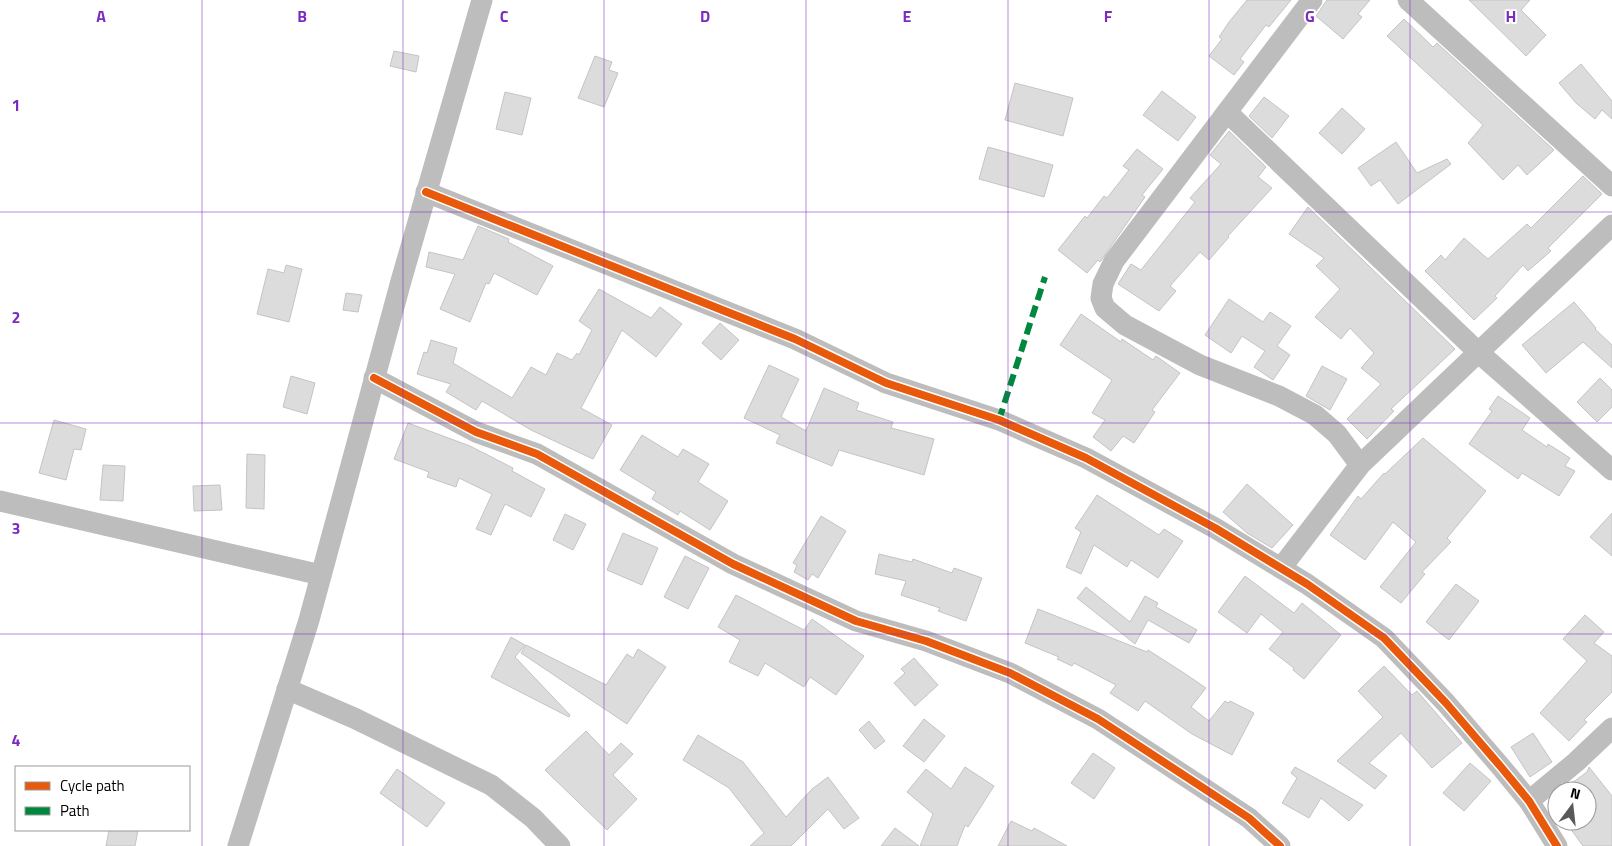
<svg xmlns="http://www.w3.org/2000/svg" width="1612" height="846" font-family="'Titillium Web',sans-serif">
<rect width="100%" height="100%" fill="#fff"/>
<g fill="#dcdcdc" stroke="#c4c4c4">
<polygon points="1247,0 1291,0 1269,27 1266,25 1240,59 1244,62 1234,75 1209,56 1222,39 1219,37 1229,22"/>
<polygon points="1327,0 1370,0 1358,14 1362,17 1343,39 1316,16"/>
<polygon points="1469,0 1530,0 1521,10 1546,35 1526,56"/>
<polygon points="1404,19 1433,47 1437,43 1554,150 1527,175 1518,165 1503,180 1468,143 1483,125 1387,36"/>
<polygon points="394,51 419,56 416,72 390,66"/>
<polygon points="595,56 612,62 609,70 618,73 604,107 578,98"/>
<polygon points="1581,64 1612,101 1612,119 1602,110 1595,119 1576,103 1559,83"/>
<polygon points="1015,83 1073,98 1063,136 1005,120"/>
<polygon points="1162,91 1196,117 1178,141 1143,115"/>
<polygon points="505,92 531,98 522,135 496,129"/>
<polygon points="1264,97 1289,116 1272,138 1249,116"/>
<polygon points="1342,108 1365,129 1342,154 1319,133"/>
<polygon points="1229,131 1266,167 1258,177 1272,188 1228,236 1229,237 1209,260 1200,252 1170,286 1176,291 1159,311 1118,284 1131,264 1141,270 1195,202 1190,198 1221,164 1210,155"/>
<polygon points="1396,142 1417,173 1447,159 1451,164 1398,204 1380,180 1371,186 1358,168"/>
<polygon points="988,147 1053,165 1044,197 979,179"/>
<polygon points="1137,149 1163,169 1142,195 1145,197 1100,262 1098,260 1087,273 1058,250 1085,216 1087,218 1104,196 1107,198 1129,170 1123,166"/>
<polygon points="1583,176 1602,194 1548,248 1551,251 1528,271 1523,265 1495,296 1497,298 1474,320 1425,271 1441,255 1445,260 1464,238 1488,259 1527,224 1531,228"/>
<polygon points="1308,207 1455,349 1391,409 1394,411 1367,439 1347,419 1381,384 1361,368 1374,353 1350,328 1341,339 1315,317 1340,289 1316,266 1324,258 1289,234"/>
<polygon points="478,226 509,239 508,242 553,266 537,295 494,273 489,284 486,283 470,322 440,309 455,274 426,267 429,252 463,260"/>
<polygon points="286,265 302,269 289,322 257,314 268,269 284,273"/>
<polygon points="599,289 651,318 660,307 682,324 656,357 622,330 581,408 612,425 593,459 531,430 482,401 476,410 446,392 451,384 417,374 424,352 427,353 431,340 457,348 453,363 512,398 531,367 546,375 557,353 572,360 577,353 579,355 592,330 579,321"/>
<polygon points="346,293 362,295 358,312 343,310"/>
<polygon points="1229,299 1263,322 1270,312 1291,326 1277,346 1290,355 1273,380 1254,367 1265,351 1242,336 1231,353 1205,335"/>
<polygon points="1574,302 1596,328 1595,329 1612,345 1612,368 1583,342 1546,373 1522,345"/>
<polygon points="1081,314 1121,342 1122,339 1153,360 1156,356 1180,373 1152,410 1155,412 1134,443 1123,436 1111,451 1093,437 1105,420 1092,413 1112,380 1060,345"/>
<polygon points="720,323 739,340 721,360 702,343"/>
<polygon points="769,365 799,379 781,417 806,431 824,388 859,403 856,410 893,422 891,428 934,439 924,475 839,450 832,466 776,443 780,435 744,418"/>
<polygon points="1322,366 1347,379 1330,410 1306,396"/>
<polygon points="291,376 315,383 307,414 283,407"/>
<polygon points="1600,378 1612,390 1612,407 1597,422 1577,402"/>
<polygon points="1498,396 1530,418 1522,430 1547,447 1548,444 1570,458 1565,466 1575,471 1559,496 1522,473 1518,479 1469,444 1492,411 1489,409"/>
<polygon points="54,420 86,429 81,450 74,449 66,480 39,473"/>
<polygon points="408,423 470,446 513,468 512,471 545,489 531,517 505,504 491,535 476,529 492,494 459,478 456,487 427,477 429,472 394,459"/>
<polygon points="642,435 678,457 683,449 709,464 698,482 728,501 710,530 680,511 678,515 652,499 656,492 620,470"/>
<polygon points="1423,438 1486,491 1447,538 1451,542 1422,572 1425,574 1401,603 1380,587 1416,542 1393,522 1365,560 1330,535 1358,496 1361,499 1384,473 1385,474"/>
<polygon points="247,454 265,455 264,509 246,508"/>
<polygon points="103,465 125,466 123,501 100,500"/>
<polygon points="1247,484 1293,525 1272,548 1247,533 1223,512"/>
<polygon points="220,485 222,510 194,511 193,486"/>
<polygon points="1097,495 1159,535 1164,529 1183,541 1158,578 1131,560 1127,567 1094,545 1081,574 1066,567 1081,532 1075,528"/>
<polygon points="1612,513 1612,556 1590,537"/>
<polygon points="565,514 586,524 573,550 553,540"/>
<polygon points="821,516 846,531 818,578 812,574 808,580 794,572 797,565 793,563"/>
<polygon points="623,533 658,548 642,585 607,570"/>
<polygon points="879,554 912,562 913,559 952,573 954,568 982,578 966,621 938,611 940,608 901,595 906,581 875,574"/>
<polygon points="685,556 709,568 688,609 664,597"/>
<polygon points="1245,576 1294,613 1302,603 1341,635 1304,679 1293,670 1294,668 1269,649 1283,632 1261,614 1247,633 1218,612"/>
<polygon points="1456,584 1479,601 1449,640 1426,622"/>
<polygon points="1086,587 1130,622 1145,596 1158,603 1156,607 1197,630 1189,643 1148,620 1135,644 1077,598"/>
<polygon points="736,595 804,630 812,619 864,656 836,695 810,677 804,687 765,663 758,676 729,662 740,640 718,627"/>
<polygon points="1038,609 1147,652 1148,650 1184,673 1206,688 1191,707 1209,721 1225,701 1228,703 1230,701 1254,713 1232,755 1192,734 1145,701 1138,711 1110,693 1116,685 1074,663 1072,666 1057,659 1059,657 1025,643"/>
<polygon points="1585,615 1604,632 1594,643 1612,656 1612,692 1584,720 1587,722 1569,741 1540,713 1587,661 1563,639"/>
<polygon points="511,637 525,645 515,657 570,715 569,717 491,677"/>
<polygon points="526,645 606,685 627,654 633,658 638,649 666,667 627,724 521,653"/>
<polygon points="914,658 938,685 915,706 894,683 905,673 901,669"/>
<polygon points="1384,666 1412,695 1417,691 1462,743 1432,768 1401,733 1369,763 1387,776 1375,789 1337,761 1383,717 1358,691"/>
<polygon points="924,719 945,736 924,762 903,746"/>
<polygon points="869,721 885,741 875,749 859,730"/>
<polygon points="586,731 609,755 621,743 633,754 613,775 637,799 607,830 545,770"/>
<polygon points="1533,733 1552,762 1530,777 1511,747"/>
<polygon points="698,735 743,762 786,817 812,789 828,777 859,818 844,829 828,809 791,846 750,846 764,833 729,788 683,760"/>
<polygon points="1093,753 1115,768 1094,799 1071,783"/>
<polygon points="1470,763 1491,781 1464,811 1443,793"/>
<polygon points="965,767 994,786 968,827 965,825 957,846 920,846 933,814 907,792 926,769 951,789"/>
<polygon points="1295,767 1328,785 1363,805 1349,821 1321,798 1309,818 1282,803 1297,778 1291,773"/>
<polygon points="1589,767 1612,796 1612,846 1583,846 1565,821 1587,821 1587,791 1561,791 1587,772"/>
<polygon points="397,769 445,803 427,827 380,793"/>
<polygon points="1011,821 1032,831 1034,828 1067,846 998,846"/>
<polygon points="895,828 919,846 881,846"/>
<polygon points="109,830 138,830 135,846 106,846"/>
</g>
<g fill="none" stroke-linecap="round" stroke-linejoin="round">
<g stroke="#bdbdbd" stroke-width="21">
<polyline points="1312,0 1114,261 1103,284 1101,298 1105,308 1112,314 1125,325 1200,365 1279,396 1315,415 1337,434 1360,465"/>
<polyline points="1408,0 1612,186"/>
<polyline points="1227,112 1478,352 1612,470"/>
<polyline points="426,192 795,339 886,383 999,420 1086,458 1215,528 1307,584 1384,638 1446,703 1501,767 1529,801 1557,846"/>
<polyline points="374,378 476,432 537,454 733,564 856,621 926,641 1010,673 1098,719 1249,818 1280,846"/>
<polyline points="0,501 321,575"/>
<polyline points="1281,568 1360,465 1612,225"/>
<polyline points="287,689 354,718 491,785 533,818 560,846"/>
<polyline points="1529,801 1576,762 1612,728"/>
<polyline points="238,846 309,620 401,281 482,0"/>
</g>
<polyline stroke="#00873e" stroke-width="6" stroke-dasharray="12 6" stroke-linecap="butt" points="999,420 1045,277"/>
<defs>
<g id="cycleway">
<polyline points="426,192 795,339 886,383 999,420 1086,458 1215,528 1307,584 1384,638 1446,703 1501,767 1529,801 1557,846"/>
<polyline points="374,378 476,432 537,454 733,564 856,621 926,641 1010,673 1098,719 1249,818 1280,846"/>
</g>
</defs>
<use href="#cycleway" stroke="#fff" stroke-width="11"/>
<use href="#cycleway" stroke="#e8590c" stroke-width="8"/>
</g>
<path fill="none" stroke="#7b2cbf" stroke-width="1" stroke-opacity="0.55" d="M202 0V846M403 0V846M604 0V846M806 0V846M1008 0V846M1209 0V846M1410 0V846M0 212H1612M0 423H1612M0 634H1612"/>
<g font-size="16" text-anchor="middle" font-weight="bold" fill="#7b2cbf" stroke="#fff" stroke-width="4" stroke-linejoin="round" paint-order="stroke">
<text x="101" y="22">A</text>
<text x="302" y="22">B</text>
<text x="504" y="22">C</text>
<text x="705" y="22">D</text>
<text x="907" y="22">E</text>
<text x="1108" y="22">F</text>
<text x="1310" y="22">G</text>
<text x="1511" y="22">H</text>
<text x="16" y="111">1</text>
<text x="16" y="323">2</text>
<text x="16" y="534">3</text>
<text x="16" y="746">4</text>
</g>
<rect x="15" y="766" width="175" height="65" fill="#ffffff" stroke="#999999"/>
<rect x="25" y="782" width="25" height="8" fill="#e8590c" stroke="#999999"/>
<text x="60" y="791" font-size="15" fill="#000000">Cycle path</text>
<rect x="25" y="807" width="25" height="8" fill="#00873e" stroke="#999999"/>
<text x="60" y="816" font-size="15" fill="#000000">Path</text>
<g transform="translate(1572 806) rotate(15)"><circle r="24" fill="#ffffff" stroke="#999999"/>
<path d="M0-4L9 19L0 12L-9 19Z" fill="#595959"/>
<text y="-8" font-size="14" font-weight="bold" text-anchor="middle" fill="#000000">N</text>
</g>
</svg>
